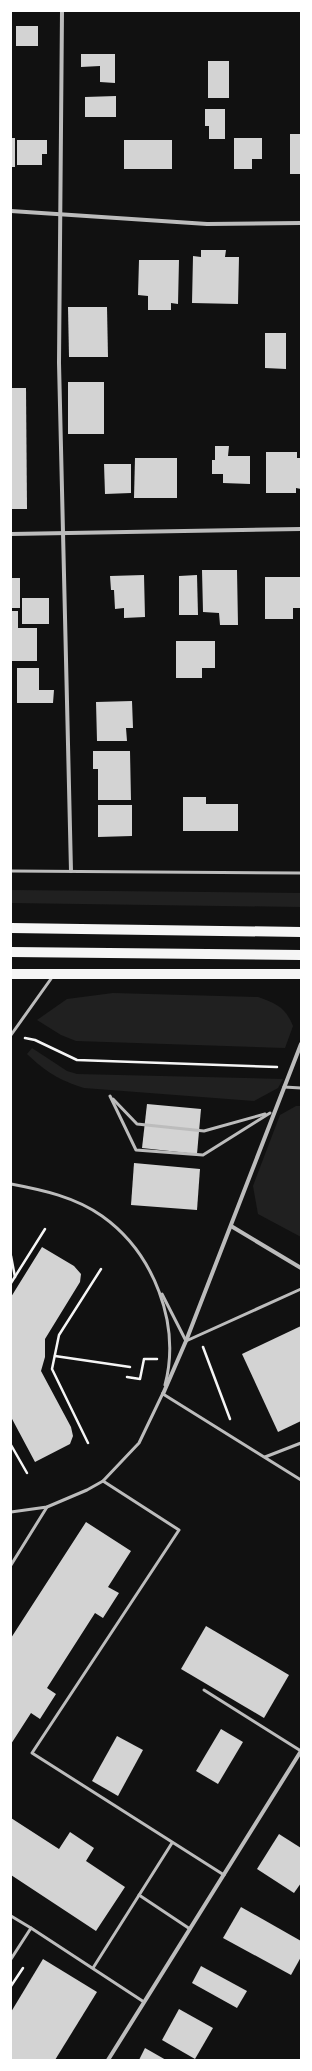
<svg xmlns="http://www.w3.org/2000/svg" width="312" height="2071" font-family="'Playfair Display',serif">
<rect width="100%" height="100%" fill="#111"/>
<g fill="#202020">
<polygon points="11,890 301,893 301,907 11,903"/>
<path d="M113 993 258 997C277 1004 285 1007 293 1026L285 1048 76 1041 61 1035 37 1020 67 999Z"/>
<path d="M32 1048 67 1071 77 1074 283 1079 278 1088 254 1101 84 1088C59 1080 46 1072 27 1054Z"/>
<polygon points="296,1106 301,1106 301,1237 258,1214 253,1186 280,1115"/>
</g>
<g fill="#d3d3d3">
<rect x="16" y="26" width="22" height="20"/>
<polygon points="81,54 115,54 115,83 100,82 100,66 81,67"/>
<rect x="208" y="61" width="21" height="37"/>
<polygon points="116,96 116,117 85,117 85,97"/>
<polygon points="205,109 225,109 225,139 209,139 209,126 205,126"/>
<rect x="290" y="134" width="11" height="40"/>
<rect x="11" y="138" width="4" height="29"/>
<polygon points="234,138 262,138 262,159 252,159 252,169 234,169"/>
<polygon points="17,140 47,140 47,154 42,154 42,165 17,165"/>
<rect x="124" y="140" width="48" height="29"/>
<polygon points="201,250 226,250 225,257 239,257 238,304 192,303 193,256 201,257"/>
<polygon points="139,260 179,260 178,304 171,303 171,310 148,310 148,296 138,295"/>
<polygon points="68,307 107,307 108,357 69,357"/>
<polygon points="265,333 286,333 286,369 265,368"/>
<rect x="68" y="382" width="36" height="52"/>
<polygon points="11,388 26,388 27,509 11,509"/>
<polygon points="215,446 229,446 228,456 250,456 250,484 223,483 223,474 212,474 212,460 215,460"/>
<polygon points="266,452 297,452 297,458 301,458 301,489 296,488 296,493 266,493"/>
<polygon points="135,458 177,458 177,498 134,498"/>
<polygon points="104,464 131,464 131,493 105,494"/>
<polygon points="202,570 237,570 238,625 220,625 219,613 203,612"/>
<polygon points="144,575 145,617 124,618 124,608 115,609 114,590 111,590 110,576"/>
<polygon points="197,575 198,615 179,615 179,576"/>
<polygon points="265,577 301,577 301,608 293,608 293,619 265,619"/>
<rect x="11" y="578" width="9" height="30"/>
<rect x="22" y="598" width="27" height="26"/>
<polygon points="11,611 18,611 18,628 37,628 37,661 11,661"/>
<polygon points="176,641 215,641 215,668 202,668 202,678 176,678"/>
<polygon points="17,668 39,668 39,690 54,690 53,703 17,703"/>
<polygon points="132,701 133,728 126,728 127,741 97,741 96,702"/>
<polygon points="93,751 130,751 131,800 98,800 98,769 93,769"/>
<polygon points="183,797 206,797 206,804 238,804 238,831 183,831"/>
<polygon points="98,805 132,805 132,836 98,837"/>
<polygon points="147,1104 201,1109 197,1154 142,1148"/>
<polygon points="134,1163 200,1169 197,1210 131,1205"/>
<polygon points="42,1247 74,1266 81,1274 80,1282 45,1339 45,1357 41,1371 71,1427 73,1436 70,1444 35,1462 11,1417 11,1297"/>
<polygon points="301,1326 301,1421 278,1432 242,1354"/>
<polygon points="86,1522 131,1551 108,1587 119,1593 103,1618 95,1613 47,1688 56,1694 40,1719 31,1713 11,1744 11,1638"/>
<polygon points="206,1626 289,1675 264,1718 181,1669"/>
<polygon points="221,1729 243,1742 218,1784 196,1771"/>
<polygon points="117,1736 143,1750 118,1796 92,1781"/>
<polygon points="11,1818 59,1849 70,1832 94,1848 86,1861 125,1887 96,1931 11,1875"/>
<polygon points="279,1834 301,1848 301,1883 294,1893 257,1869"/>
<polygon points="241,1907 301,1941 301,1957 291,1975 223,1938"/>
<polygon points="43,1959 97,1992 55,2060 11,2060 11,2012"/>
<polygon points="201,1966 247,1991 237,2008 192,1983"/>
<polygon points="179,2009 213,2028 195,2059 162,2040"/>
<polygon points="145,2048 166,2060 139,2060"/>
</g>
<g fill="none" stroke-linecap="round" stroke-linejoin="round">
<g stroke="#f5f5f5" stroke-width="2.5">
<polyline points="25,1038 35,1040 77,1060 277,1067"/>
<polyline points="11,1256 15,1277"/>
<polyline points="11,1283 45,1229"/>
<polyline points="203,1347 230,1419"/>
<polyline points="55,1356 130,1367"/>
<polyline points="127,1377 140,1379 144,1359 157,1359"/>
<polyline points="88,1443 52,1369 59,1335 101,1269"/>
<polyline points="11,1445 27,1473"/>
<polyline points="11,1986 23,1968"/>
</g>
<g stroke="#bcbcbc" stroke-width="3">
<polyline points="11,871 301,873"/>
<polyline points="11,1035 53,976"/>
<polyline points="284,1087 301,1088"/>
<polyline points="110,1096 136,1150 203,1155 270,1113"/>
<polyline points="113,1099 137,1124 204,1131 265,1114"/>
<path d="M11 1184C43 1190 75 1197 102 1216 154 1253 181 1324 165 1385"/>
<polyline points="162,1294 186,1341 301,1289"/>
<polyline points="163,1394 301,1480"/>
<polyline points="265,1457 301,1443"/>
<polyline points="103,1481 179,1530 32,1753 224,1875"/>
<polyline points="11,1512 47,1507 87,1490 103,1481 139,1443 163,1393"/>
<polyline points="11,1565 47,1507"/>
<polyline points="204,1690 301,1751"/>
<polyline points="139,1895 190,1929"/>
<polyline points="11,1916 31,1928"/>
<polyline points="11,1959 31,1928 144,2002"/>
<polyline points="93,1968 172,1843"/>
</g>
<g stroke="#bcbcbc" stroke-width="4">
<polyline points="62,11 59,363 71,871"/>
<polyline points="11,211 207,224 301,223"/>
<polyline points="11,534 301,529"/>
<polyline points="231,1226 301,1268"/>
<polyline points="163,1394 186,1341 301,1044"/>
<polyline points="108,2060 301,1751"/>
</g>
<g stroke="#f5f5f5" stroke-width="10">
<polyline points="11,928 301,932"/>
<polyline points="11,952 301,955"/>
<polyline points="11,974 301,974"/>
</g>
</g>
<rect width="312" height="2071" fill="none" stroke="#ffffff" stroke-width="24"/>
</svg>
